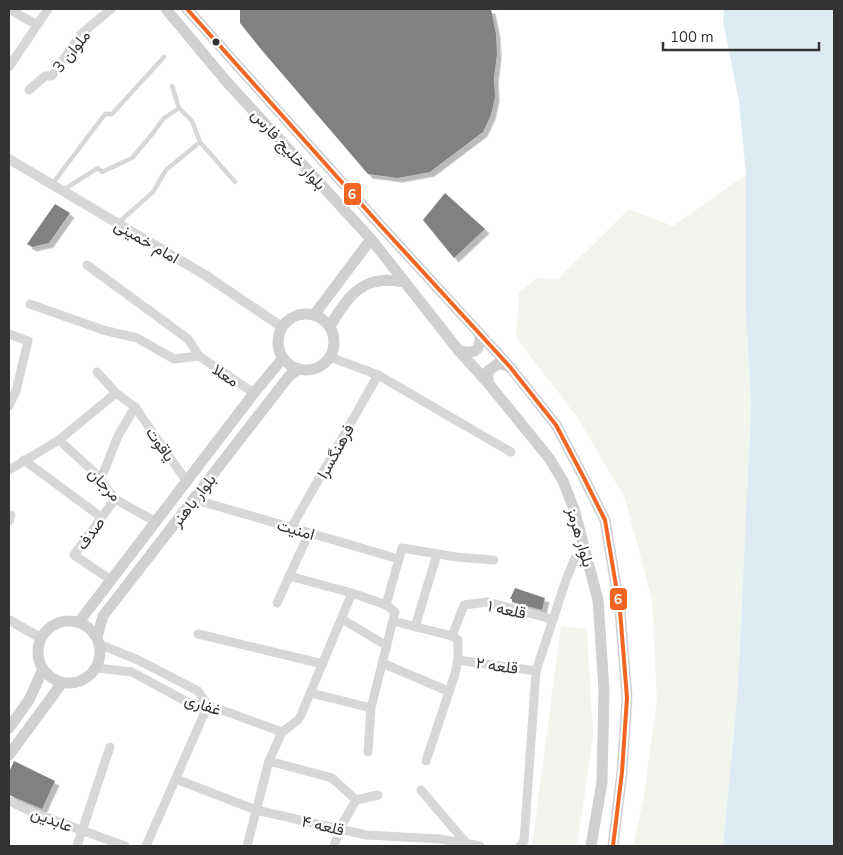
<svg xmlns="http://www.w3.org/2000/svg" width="843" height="855" font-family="'Nunito Sans',Vazirmatn,sans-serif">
<defs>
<filter id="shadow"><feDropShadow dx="4.5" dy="4.5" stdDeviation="0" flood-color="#0004"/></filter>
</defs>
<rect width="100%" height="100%" fill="#fff"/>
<g fill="#f1f5ed">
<polygon points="746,175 746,312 751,407 738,688 723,846 633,846 643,801 657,702 652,600 625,498 577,417 516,337 519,293 537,278 558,279 629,209 673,226"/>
<polygon points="561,626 587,629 593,737 577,846 532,846"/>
</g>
<polygon fill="#ddebf3" points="724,9 834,9 834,846 723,846 738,688 751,407 746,312 746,175 739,101 723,21"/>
<g fill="#818181" filter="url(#shadow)">
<polygon points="240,9 491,9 496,34 497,54 494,78 495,97 491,115 483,132 430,172 398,178 368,174 260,48 240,23"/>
<polygon points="445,193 485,229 454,258 423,220"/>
<polygon points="55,204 70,213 49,243 32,247 27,244"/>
<polygon points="515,588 545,598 542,610 512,602 512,599 510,599"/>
<polygon points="14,761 55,781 42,809 9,795 9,772"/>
</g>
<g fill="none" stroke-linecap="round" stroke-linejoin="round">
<g stroke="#d7d7d7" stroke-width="4.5">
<polyline points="172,86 179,108 192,121 200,142 235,182"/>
<polyline points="53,183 105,114 112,114 164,57"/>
<polyline points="63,190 98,168 102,172 132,158 153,133 163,119 179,108"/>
<polyline points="118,223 153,192 166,170 200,142"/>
</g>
<g stroke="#d7d7d7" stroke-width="9">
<polyline points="9,9 37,25"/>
<polyline points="9,67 48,9"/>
<polyline points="29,90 45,76 52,76 81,34 111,9"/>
<polyline points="87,265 188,339 199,356 254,393"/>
<polyline points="30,304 103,330 137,338 174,359 199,356"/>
<polyline points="9,334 28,341 16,391 9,406"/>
<polyline points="330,357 378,375 511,452"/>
<polyline points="97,372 116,393 135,407 187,482"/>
<polyline points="59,440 93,471 115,499 156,522"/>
<polyline points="24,460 101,517"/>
<polyline points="9,470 59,440 116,393"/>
<polyline points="100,481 118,436 135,407"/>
<polyline points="193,499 399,559"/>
<polyline points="9,521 11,515"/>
<polyline points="291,528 378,375"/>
<polyline points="289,576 352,593"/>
<polyline points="111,580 74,555 115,499"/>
<polyline points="277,603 309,533"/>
<polyline points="386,605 402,548 456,557 494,560"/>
<polyline points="342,619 387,646"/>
<polyline points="393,621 452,636 458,640 458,660 455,674 426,761"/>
<polyline points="415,627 437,554"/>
<polyline points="198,634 323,664"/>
<polyline points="452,636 464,605 487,602 552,619"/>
<polyline points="99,644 138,660 198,691 208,705"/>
<polyline points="458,660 536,671"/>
<polyline points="382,663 448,691"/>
<polyline points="97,668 132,672 191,704 208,705 282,732"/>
<polyline points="311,693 371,708"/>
<polyline points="269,761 332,778 356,800"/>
<polyline points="176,779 256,810 366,835 440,839 480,846"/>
<polyline points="421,790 466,843"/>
<polyline points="9,801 32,812 125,846"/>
<polyline points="77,846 110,747"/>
<polyline points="146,846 208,705"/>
<polyline points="247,846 269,761 282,732 298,720 301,715 352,593 386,605 395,612 371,708 368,752"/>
<polyline points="334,846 340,828 356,800 378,795"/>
<polyline points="520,846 524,841 536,671 566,580 575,558 586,551"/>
</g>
<g stroke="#d7d7d7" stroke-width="10">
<polyline points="9,159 205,275 282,327"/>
<polyline points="9,620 41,638"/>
</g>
<g stroke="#d0d0d0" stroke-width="11">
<polyline points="166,9 226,81 371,239 314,315"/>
<polyline points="187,9 381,226 510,367 556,425 584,478 605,520 620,610 627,698 622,772 613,846"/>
<polyline points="371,239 459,351 488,383 549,458 563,481 574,509 598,600 604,690 602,782 591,846"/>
<circle cx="306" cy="342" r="28"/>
<path d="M330 326C350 293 364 274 405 282"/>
<path d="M459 351C475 354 481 351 480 334"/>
<polyline points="488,383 488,371 499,363 510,367"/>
<circle cx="69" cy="652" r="31"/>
<polyline points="79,622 254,393 283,358"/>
<polyline points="97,637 103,616 289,376 299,369"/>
<polyline points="9,728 29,700 43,669"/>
<polyline points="9,755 62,683"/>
</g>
<defs>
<polyline id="bus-1" points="187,9 381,226 510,367 556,425 584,478 605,520 620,610 627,698 622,772 613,846"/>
</defs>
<use href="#bus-1" stroke="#fff" stroke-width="8"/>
<use href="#bus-1" stroke="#f26522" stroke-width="4"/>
</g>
<circle fill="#333" stroke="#fff" stroke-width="2" cx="216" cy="42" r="4.5"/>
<g text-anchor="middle" stroke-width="5" stroke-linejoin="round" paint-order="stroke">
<g font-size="16" fill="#333" stroke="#fff">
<text transform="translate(71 51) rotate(-51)" y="6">ملوان 3</text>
<text transform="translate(289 149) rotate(48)" y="6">بلوار خلیج فارس</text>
<text transform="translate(147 241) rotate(30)" y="6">امام خمینی</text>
<text transform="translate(226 375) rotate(34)" y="6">معلا</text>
<text transform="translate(161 444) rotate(55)" y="6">یاقوت</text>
<text transform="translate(335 451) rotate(-61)" y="6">فرهنگسرا</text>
<text transform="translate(105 484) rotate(46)" y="6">مرجان</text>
<text transform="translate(193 500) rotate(-52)" y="6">بلوار باهنر</text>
<text transform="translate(296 529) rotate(16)" y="6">امنیت</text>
<text transform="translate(90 533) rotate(-54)" y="6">صدف</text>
<text transform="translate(581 537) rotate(74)" y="6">بلوار هرمز</text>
<text transform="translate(507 609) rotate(12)" y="6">قلعه ۱</text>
<text transform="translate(497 665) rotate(8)" y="6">قلعه ۲</text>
<text transform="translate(203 704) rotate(18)" y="6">غفاری</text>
<text transform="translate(52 819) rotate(21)" y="6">عابدین</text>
<text transform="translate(323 825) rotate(13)" y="6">قلعه ۴</text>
</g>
</g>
<g stroke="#fff" stroke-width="2">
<rect x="343" y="182" width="19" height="24" rx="5" fill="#f26522"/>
<rect x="609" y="587" width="19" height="24" rx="5" fill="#f26522"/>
</g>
<g font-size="14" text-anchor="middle" font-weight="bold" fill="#fff">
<text x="352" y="199">6</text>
<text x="618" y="604">6</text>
</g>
<rect width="843" height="855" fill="none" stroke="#333333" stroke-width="20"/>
<path d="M663 42v8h156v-8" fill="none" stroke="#333333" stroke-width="2.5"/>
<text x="670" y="42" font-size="15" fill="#333333" stroke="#ffffff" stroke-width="4" paint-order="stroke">100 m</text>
</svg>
